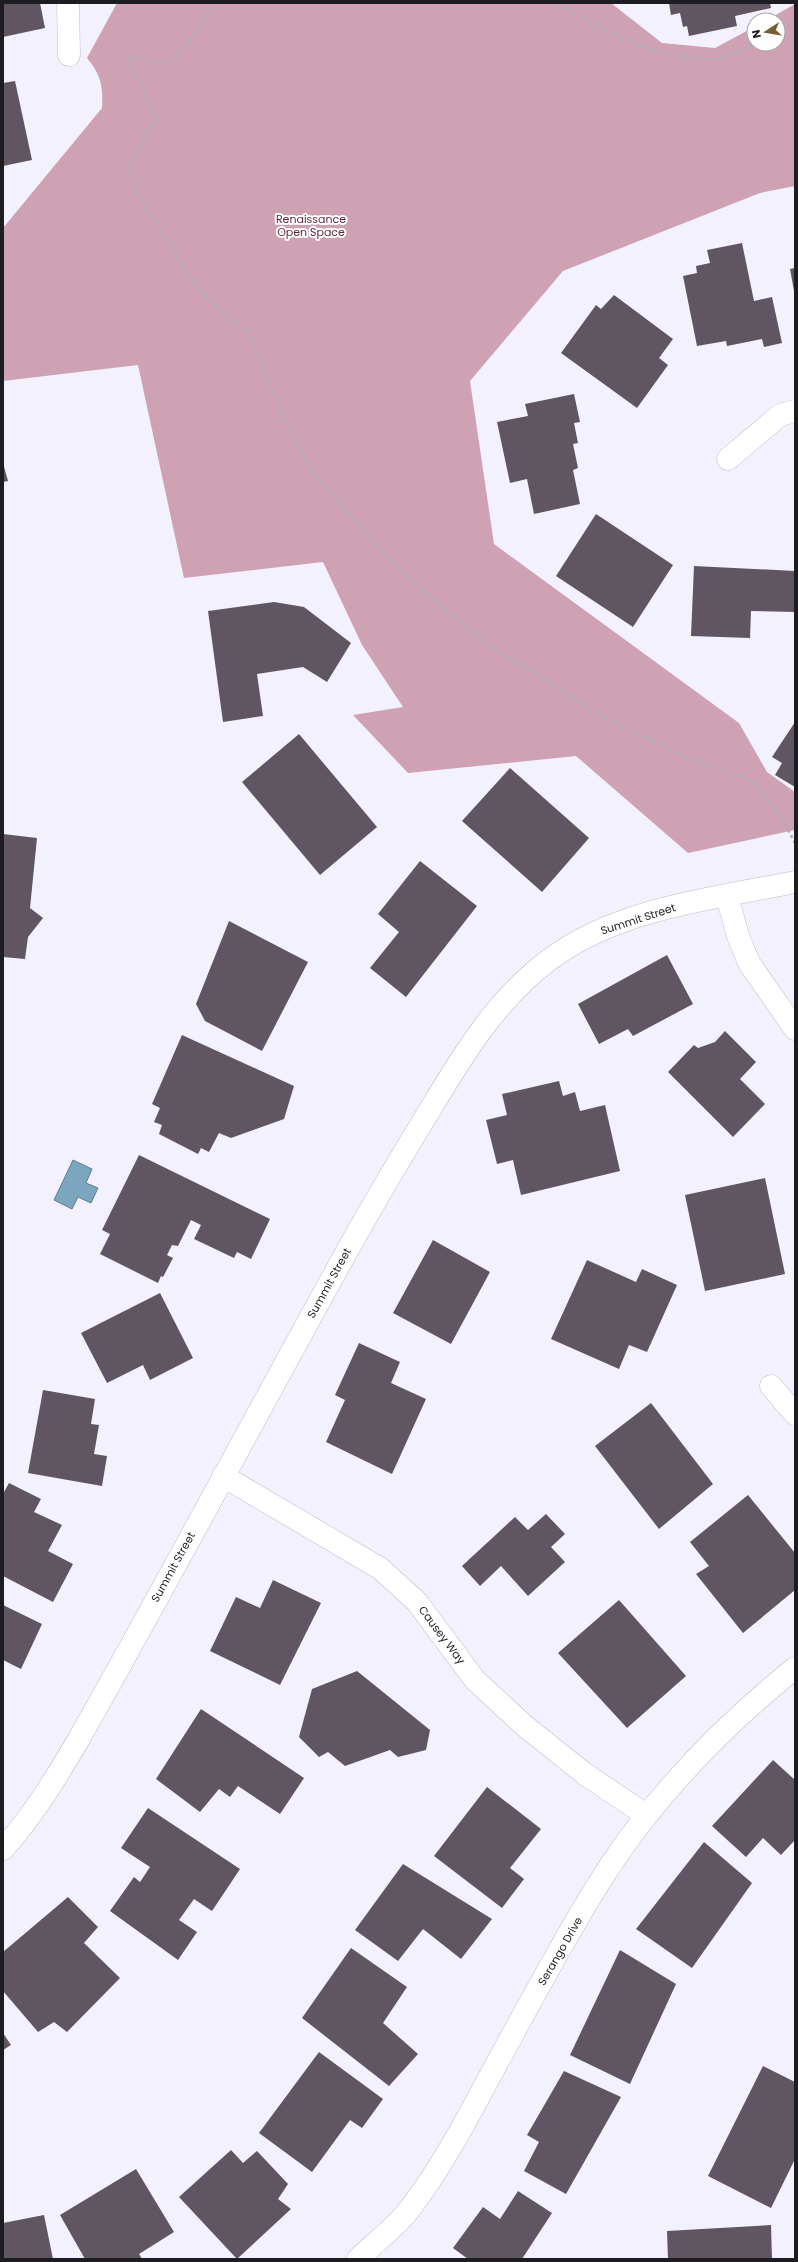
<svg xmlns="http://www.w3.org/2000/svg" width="798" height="2262" font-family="Poppins,sans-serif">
<rect width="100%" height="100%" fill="#f3f1fd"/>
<path fill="#cfa2b3" d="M117 3H611L662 43 715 48 754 27V44H778V20H767L795 4V186L760 193 563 271 470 381 494 544 739 723 767 772 795 792V830L688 853 576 756 408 773 353 715 403 707 362 645 323 562 184 578 138 365 3 381V228L102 108C103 85 101 75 87 58Z"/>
<polygon fill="#7ca6bf" stroke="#607d90" points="73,1160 92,1169 86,1183 98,1188 91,1203 78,1197 72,1209 54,1200"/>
<g fill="#605661">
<polygon points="3,3 40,3 45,28 3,37"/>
<polygon points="669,3 770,3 771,8 735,16 737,26 689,36 687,26 683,27 680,13 671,15"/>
<polygon points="15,81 32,160 3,166 3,83"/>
<polygon points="742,243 754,301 772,297 782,343 764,347 762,339 727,346 726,341 697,346 683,276 697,273 696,266 710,263 707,250"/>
<polygon points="795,268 795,291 794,291 790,269"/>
<polygon points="614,295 673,339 659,358 668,365 637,408 561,353 596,305 601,309"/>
<polygon points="574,394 580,422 574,423 578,443 573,444 578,468 573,470 580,504 534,514 527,479 510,483 497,422 528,416 525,404"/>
<polygon points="3,463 8,481 3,482"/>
<polygon points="596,514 673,565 633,627 556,576"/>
<polygon points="694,566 795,571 795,612 751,611 750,638 691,636"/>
<polygon points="274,602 304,607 351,643 327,682 303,667 257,674 263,716 223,722 208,611"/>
<polygon points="795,722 795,787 775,775 782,763 772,757"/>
<polygon points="299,734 377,827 320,875 242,782"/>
<polygon points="510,768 589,838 542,892 462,821"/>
<polygon points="3,834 37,838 30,908 43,918 28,937 25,959 3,957"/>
<polygon points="420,861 477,906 406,997 370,968 399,932 378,914"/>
<polygon points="229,921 308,962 262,1051 205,1021 196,1004"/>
<polygon points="667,955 693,1004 633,1036 628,1029 599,1044 578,1004"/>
<polygon points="725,1031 756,1062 740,1079 765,1104 733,1137 668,1072 694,1045 698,1048 715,1042"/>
<polygon points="182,1035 294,1086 284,1119 231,1138 219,1133 209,1152 201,1148 198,1154 159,1134 162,1125 154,1122 160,1108 152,1104"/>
<polygon points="559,1081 563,1096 575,1092 580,1111 605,1105 620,1171 521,1195 513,1160 497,1164 486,1120 507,1115 502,1094"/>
<polygon points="139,1155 270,1219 251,1259 237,1252 234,1258 194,1239 201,1225 191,1220 178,1246 172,1245 167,1255 173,1258 163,1277 161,1276 158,1283 100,1254 110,1234 102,1230"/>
<polygon points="765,1178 785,1274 705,1291 685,1195"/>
<polygon points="433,1240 490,1272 451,1344 393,1313"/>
<polygon points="587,1260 636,1282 642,1269 677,1285 647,1352 629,1345 619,1369 551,1339"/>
<polygon points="160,1293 193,1358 150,1380 143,1365 107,1383 81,1333"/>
<polygon points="359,1343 400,1362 391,1383 426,1399 392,1474 326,1442 345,1400 335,1395"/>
<polygon points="43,1390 95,1399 91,1424 99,1425 94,1454 107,1456 102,1486 28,1473"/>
<polygon points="651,1403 713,1484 659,1529 595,1446"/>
<polygon points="9,1483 41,1499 34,1512 62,1525 48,1551 73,1564 53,1602 3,1576 3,1494"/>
<polygon points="748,1495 795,1553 795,1590 743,1633 696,1574 709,1566 690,1542"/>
<polygon points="546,1514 565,1534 551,1547 565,1562 528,1596 501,1566 480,1586 462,1566 515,1517 528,1530"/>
<polygon points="273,1580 321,1603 280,1685 210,1651 236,1597 260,1608"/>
<polygon points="619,1600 686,1676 627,1728 558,1653"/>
<polygon points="3,1605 42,1624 21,1669 3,1660"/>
<polygon points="357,1671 430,1730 426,1750 398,1757 390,1750 345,1766 328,1752 319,1757 299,1737 312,1689"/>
<polygon points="201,1709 304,1778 280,1814 238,1786 230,1797 219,1789 200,1812 156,1779"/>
<polygon points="773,1760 795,1780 795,1840 781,1855 763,1838 746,1857 712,1826"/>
<polygon points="487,1787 541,1829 510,1868 524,1879 502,1908 434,1856"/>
<polygon points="148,1808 240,1869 212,1911 194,1899 179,1920 197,1932 178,1960 110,1911 134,1877 140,1882 150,1867 121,1848"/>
<polygon points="704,1842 752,1883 692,1968 636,1929"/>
<polygon points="403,1864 492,1919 461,1959 423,1929 398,1961 355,1930"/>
<polygon points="68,1897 98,1927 84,1943 120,1978 67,2032 54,2022 38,2032 3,1991 3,1952"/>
<polygon points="351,1948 407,1987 383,2023 418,2054 389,2086 302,2018"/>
<polygon points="620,1950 676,1984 630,2084 570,2055"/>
<polygon points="3,2033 11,2045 3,2050"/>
<polygon points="319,2052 383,2099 362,2128 350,2120 312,2172 259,2133"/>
<polygon points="763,2066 795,2082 795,2159 771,2208 708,2176"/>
<polygon points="564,2071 621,2097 566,2194 524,2171 539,2142 527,2135"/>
<polygon points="231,2150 243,2163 257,2151 288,2184 278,2199 291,2209 237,2259 179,2197"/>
<polygon points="136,2169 174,2232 139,2254 142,2259 85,2259 60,2215"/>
<polygon points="518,2191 552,2213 522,2259 468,2259 453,2248 483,2207 500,2219"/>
<polygon points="44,2215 53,2259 3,2259 3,2223"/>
<polygon points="771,2225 772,2259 668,2259 667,2231"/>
</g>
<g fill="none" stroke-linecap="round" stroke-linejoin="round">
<defs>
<g id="minor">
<polyline points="68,3 69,55"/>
<polyline points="728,459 780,415 795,411"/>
<polyline points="727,896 738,936 749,963 795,1029"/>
<polyline points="771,1386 795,1414"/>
<polyline points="223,1476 381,1569 417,1602 475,1680 526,1727 585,1774 646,1815"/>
<path d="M358 2259C374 2243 395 2228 409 2210 440 2170 466 2121 490 2076 524 2014 557 1951 594 1891 646 1805 717 1731 795 1668"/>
</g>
<path id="tertiary" d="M3 1849C32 1817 54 1781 76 1744 163 1591 245 1436 330 1282 362 1223 396 1165 431 1108 464 1053 497 999 549 960 618 908 712 899 795 882"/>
</defs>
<use href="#minor" stroke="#bdbac9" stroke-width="23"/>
<use href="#tertiary" stroke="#bdbac9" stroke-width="23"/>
<g stroke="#afaeb8" stroke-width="2.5" stroke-dasharray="3 3" stroke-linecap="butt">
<path d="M215 3 177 57C163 67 146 59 131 56L127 60 142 83 146 100 156 120C141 146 124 162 137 192L196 285 212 303 248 332 283 415 313 474 394 564 450 614 495 649 554 685 595 713 688 758 748 779 764 793 784 822 795 843"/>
<path d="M552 3C575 12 595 26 617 36 645 49 694 65 723 57 734 54 745 49 754 43"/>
<polyline points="778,30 795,21"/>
</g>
<use href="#minor" stroke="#fff" stroke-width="22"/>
<use href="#tertiary" stroke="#fff" stroke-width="22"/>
</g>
<g text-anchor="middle" stroke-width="4" stroke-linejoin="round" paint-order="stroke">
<g font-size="11" fill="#602741" stroke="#fff">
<text x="311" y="223">Renaissance<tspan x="311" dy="13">Open Space</tspan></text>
</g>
<g font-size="11" fill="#1d1c21" stroke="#fff">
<text transform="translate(638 919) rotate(-18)" y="4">Summit Street</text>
<text transform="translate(329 1283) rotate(-61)" y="4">Summit Street</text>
<text transform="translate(173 1567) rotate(-61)" y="4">Summit Street</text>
<text transform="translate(442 1635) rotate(53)" y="4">Causey Way</text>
<text transform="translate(560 1951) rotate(-60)" y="4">Serango Drive</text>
</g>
</g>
<rect width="798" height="2262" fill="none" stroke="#1d1c21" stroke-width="8"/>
<g transform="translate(766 32) rotate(258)"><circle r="19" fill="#ffffff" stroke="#a5a4a6"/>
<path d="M0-3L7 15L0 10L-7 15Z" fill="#786131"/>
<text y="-6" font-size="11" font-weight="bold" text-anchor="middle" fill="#1d1c21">N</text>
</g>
</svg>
